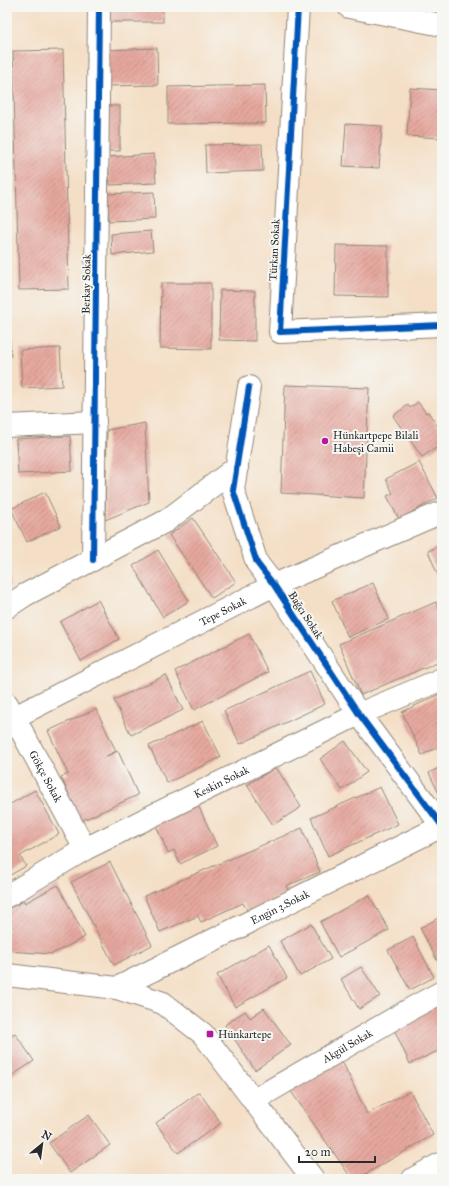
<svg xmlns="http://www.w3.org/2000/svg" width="449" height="1186" font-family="'IM FELL Great Primer',serif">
<defs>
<pattern id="building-hatch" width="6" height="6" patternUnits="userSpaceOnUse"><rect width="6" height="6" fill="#e6a89f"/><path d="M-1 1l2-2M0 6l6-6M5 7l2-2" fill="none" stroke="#bb8982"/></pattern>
</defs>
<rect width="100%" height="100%" fill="#f6f6f2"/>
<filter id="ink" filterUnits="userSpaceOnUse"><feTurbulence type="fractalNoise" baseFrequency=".025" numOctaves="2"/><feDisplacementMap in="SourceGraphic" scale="8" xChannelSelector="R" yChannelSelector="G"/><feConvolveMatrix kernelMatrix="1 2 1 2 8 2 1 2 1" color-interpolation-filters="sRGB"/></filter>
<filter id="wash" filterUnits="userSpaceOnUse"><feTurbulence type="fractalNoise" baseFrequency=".012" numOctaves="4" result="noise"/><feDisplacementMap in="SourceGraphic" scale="16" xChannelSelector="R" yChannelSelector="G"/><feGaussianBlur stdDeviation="0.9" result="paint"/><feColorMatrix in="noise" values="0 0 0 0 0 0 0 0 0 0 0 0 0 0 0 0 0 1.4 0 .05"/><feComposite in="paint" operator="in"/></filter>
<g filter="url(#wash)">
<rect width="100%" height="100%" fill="#f4dfc6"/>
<g id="blocks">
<g fill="url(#building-hatch)">
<rect x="108" y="7" width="55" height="15"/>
<polygon points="157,48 158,85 106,86 105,50"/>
<polygon points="63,50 69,289 19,290 13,51"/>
<polygon points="265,85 266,123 168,124 168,87"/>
<polygon points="410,88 442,90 442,138 407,136"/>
<rect x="103" y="106" width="17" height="45"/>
<polygon points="346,124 382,126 379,168 343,166"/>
<polygon points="262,144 263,171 206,173 205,145"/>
<polygon points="154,154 156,183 110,185 108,157"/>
<polygon points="154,192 155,219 109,221 107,194"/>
<polygon points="151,231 153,251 112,255 111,234"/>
<polygon points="336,245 388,246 388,297 335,296"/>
<polygon points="161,283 211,283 211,349 160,348"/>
<polygon points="220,290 255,291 255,341 219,340"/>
<polygon points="7,315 8,315 11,357 7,357"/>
<polygon points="60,348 62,386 22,388 20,350"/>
<polygon points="285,385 369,388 364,498 281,493"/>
<polygon points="418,402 426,413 428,412 442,433 442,444 422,457 393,416 408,405 410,408"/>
<polygon points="145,423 149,502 105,520 107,430"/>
<polygon points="70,436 72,471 18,474 16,439"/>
<polygon points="419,462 438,498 399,519 387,496 393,493 386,479"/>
<polygon points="45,492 61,526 27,542 11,509"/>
<polygon points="193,518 236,582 212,598 169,535"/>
<polygon points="442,545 442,585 428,551"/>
<polygon points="158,550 189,601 163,617 133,566"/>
<polygon points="7,554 8,554 10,585 7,587"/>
<polygon points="373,583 389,619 348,637 332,601"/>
<polygon points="98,600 119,639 81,661 60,622"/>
<polygon points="436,602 442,616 442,660 361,695 339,644"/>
<polygon points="249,634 268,672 194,710 175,671"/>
<polygon points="310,671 325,704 240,744 224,711"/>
<polygon points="166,675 183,710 131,735 114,700"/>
<polygon points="442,693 442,745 422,755 402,712"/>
<polygon points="96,709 116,751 103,758 118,751 138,795 81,821 61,777 68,774 48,731"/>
<polygon points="203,721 221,757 167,783 149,746"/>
<polygon points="345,741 367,772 342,790 320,759"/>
<polygon points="442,766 442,800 429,773"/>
<polygon points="276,767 301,807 273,825 247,785"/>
<polygon points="380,787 398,824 328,856 311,818"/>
<polygon points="35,790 59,834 20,856 26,866 7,877 7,806"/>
<polygon points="197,803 217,846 180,864 174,850 168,853 155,823"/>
<polygon points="302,828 320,872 286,886 289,892 248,912 243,903 201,922 198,916 160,932 144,896"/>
<polygon points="110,862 152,945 114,965 71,882"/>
<polygon points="58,885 85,937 52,954 7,951 7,909 24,901 25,903"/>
<polygon points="369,895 389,930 339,957 320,922"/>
<polygon points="442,916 442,970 420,928"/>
<polygon points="311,924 331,959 300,976 280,941"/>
<polygon points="413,937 434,977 410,990 388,950"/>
<polygon points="269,945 287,978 235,1007 217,975"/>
<polygon points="361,967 380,996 359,1009 341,979"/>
<polygon points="442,1002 442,1049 410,1064 392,1025"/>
<polygon points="264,1008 291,1045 255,1070 225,1025 245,1011 250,1018"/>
<polygon points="15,1033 34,1061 7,1079 7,1038"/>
<polygon points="341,1059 367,1114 410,1091 433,1135 357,1179 352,1179 288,1087"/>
<polygon points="199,1092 221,1123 178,1153 156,1123"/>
<polygon points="89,1115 110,1145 70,1173 49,1143"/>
</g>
</g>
</g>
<g filter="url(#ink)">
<use href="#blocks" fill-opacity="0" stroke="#908578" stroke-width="1"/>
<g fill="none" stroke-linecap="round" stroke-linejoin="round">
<defs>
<g id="street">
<polyline points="298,7 280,332 442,325"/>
<polyline points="349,7 442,25"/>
<polyline points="249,387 233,490 257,563 274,585 359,714 442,826"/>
<polyline points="7,426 95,422"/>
<polyline points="93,560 99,7"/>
<polyline points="7,607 25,595 166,521 237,467"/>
<path id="s1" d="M7 704 85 849"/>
<path id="s2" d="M7 721 274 585 442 512"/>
<path id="s3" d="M7 896 85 849 359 714 442 679"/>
<polyline points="7,975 117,988 163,1003 203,1034 313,1179"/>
<path id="s4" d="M117 988 442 826"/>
<path id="s5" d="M254 1100 414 1007 442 992"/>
<polyline points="413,1179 442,1163"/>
</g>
</defs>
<use href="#street" stroke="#908578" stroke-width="24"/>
<use href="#street" stroke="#fff" stroke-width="22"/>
<defs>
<g id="cycleway">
<polyline points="298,7 280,332 442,325"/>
<polyline points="249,387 233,490 257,563 274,585 359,714 442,826"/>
<polyline points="93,560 99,7"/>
</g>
</defs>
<use href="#cycleway" stroke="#f6f6f2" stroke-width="8"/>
<use href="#cycleway" stroke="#0057b8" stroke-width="6"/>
</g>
</g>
<g fill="#b5179e" stroke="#f6f6f2" stroke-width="1.5">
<circle cx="325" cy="441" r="4"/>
<rect x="206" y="1030" width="8" height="8" rx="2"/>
</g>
<g text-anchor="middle" stroke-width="4" stroke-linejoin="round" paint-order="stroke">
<g font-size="11" fill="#2b2b2b" stroke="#f6f6f2">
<text transform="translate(274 250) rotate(-87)" y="4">Türkan Sokak</text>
<text transform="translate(86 284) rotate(-89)" y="4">Berkay Sokak</text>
<text dy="4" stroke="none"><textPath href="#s2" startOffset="242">Tepe Sokak</textPath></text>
<text transform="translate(306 615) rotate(57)" y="4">Bağcı Sokak</text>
<text dy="4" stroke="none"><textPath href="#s1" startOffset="82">Gökçe Sokak</textPath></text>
<text dy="4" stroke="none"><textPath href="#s3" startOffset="243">Keskin Sokak</textPath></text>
<text dy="4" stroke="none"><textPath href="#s4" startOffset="182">Engin 3.Sokak</textPath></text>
<text dy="4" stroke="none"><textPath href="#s5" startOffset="108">Akgül Sokak</textPath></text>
</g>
<g font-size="11" fill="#2b2b2b" stroke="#f6f6f2" text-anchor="start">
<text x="333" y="439">Hünkartpepe Bilali<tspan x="333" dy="13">Habeşi Camii</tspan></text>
<text x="218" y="1038">Hünkartepe</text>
</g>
</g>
<rect width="449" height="1186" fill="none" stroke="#f6f6f2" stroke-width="24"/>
<g transform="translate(42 1144) rotate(29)" stroke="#f6f6f2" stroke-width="3" paint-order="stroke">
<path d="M0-3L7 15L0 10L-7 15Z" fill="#2b2b2b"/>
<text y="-6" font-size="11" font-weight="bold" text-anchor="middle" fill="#2b2b2b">N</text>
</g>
<path d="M299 1156v6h76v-6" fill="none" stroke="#2b2b2b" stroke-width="2"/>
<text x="305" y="1156" font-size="12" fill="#2b2b2b" stroke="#f6f6f2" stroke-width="3" paint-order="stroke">20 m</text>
</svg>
